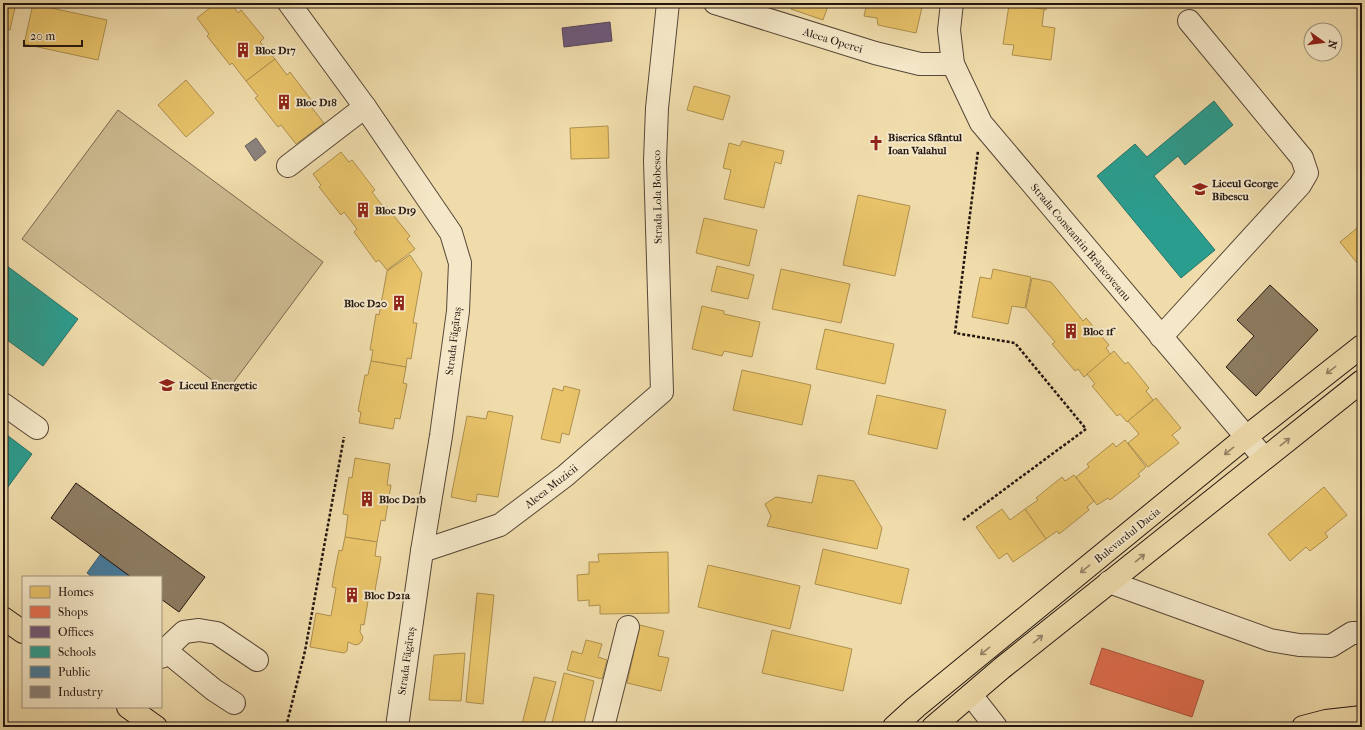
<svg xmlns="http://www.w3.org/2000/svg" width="1365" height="730" font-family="'IM FELL French Canon',serif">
<rect width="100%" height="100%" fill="#f0dcab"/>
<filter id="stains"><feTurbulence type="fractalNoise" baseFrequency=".005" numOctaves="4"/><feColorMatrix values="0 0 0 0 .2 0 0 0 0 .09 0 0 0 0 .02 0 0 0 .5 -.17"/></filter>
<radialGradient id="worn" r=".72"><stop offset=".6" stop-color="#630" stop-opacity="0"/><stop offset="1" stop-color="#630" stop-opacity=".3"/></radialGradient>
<polygon fill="#cdba91" stroke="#786850" points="118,110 323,262 227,391 22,239"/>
<g fill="#e9c46a" stroke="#ad904f">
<polygon points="3,3 16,3 10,30 3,28"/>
<polygon points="216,3 231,3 238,13 241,10 264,38 260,42 275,59 246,81 232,63 230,65 207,36 209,34 197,18"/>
<polygon points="793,3 829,3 823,20 791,9"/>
<polygon points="867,3 923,3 916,33 878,25 877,18 864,16"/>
<polygon points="1012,3 1047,3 1046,10 1011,5"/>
<polygon points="33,4 107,20 98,60 24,44"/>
<polygon points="1009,5 1044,9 1042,26 1055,28 1051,60 1012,55 1014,45 1003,44"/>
<polygon points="275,59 287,75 290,72 312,101 308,103 324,123 296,144 281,125 278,127 255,98 258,96 246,81"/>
<polygon points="186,80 214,113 186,137 158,105"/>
<polygon points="694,86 730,96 723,120 687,110"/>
<polygon points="608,126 609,158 571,159 570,128"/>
<polygon points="742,141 784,151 781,164 775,162 764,208 724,199 731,170 723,168 729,143 740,146"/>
<polygon points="341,152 349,162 352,160 375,190 372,192 384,208 386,206 410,236 407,239 415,249 387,270 379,260 376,262 354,232 357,229 344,212 341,215 319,187 321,185 313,174"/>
<polygon points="858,195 910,206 895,276 843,265"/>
<polygon points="704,218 757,230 749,266 696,253"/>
<polygon points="1361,225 1362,226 1362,269 1340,242"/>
<polygon points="410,255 422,273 413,323 417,323 411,359 407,358 406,367 371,361 373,350 370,350 376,314 379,315 387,271"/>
<polygon points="717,266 754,275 748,299 711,291"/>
<polygon points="781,269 850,284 841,323 772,309"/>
<polygon points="993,269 1031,277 1025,308 1012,306 1008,324 972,317 980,277 991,279"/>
<polygon points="1032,278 1051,282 1083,321 1086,318 1109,345 1106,348 1111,355 1084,377 1078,369 1075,371 1052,344 1055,342 1026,308"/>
<polygon points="702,306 724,311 724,314 760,322 752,357 724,351 722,356 692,349"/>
<polygon points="825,329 894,344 885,384 816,369"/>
<polygon points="1114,351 1125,364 1128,362 1149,388 1146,391 1153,400 1127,422 1120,414 1117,416 1092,386 1095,384 1087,374"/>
<polygon points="371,361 406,367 403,383 407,384 400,419 395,418 393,429 359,423 361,412 358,411 365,375 368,375"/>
<polygon points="742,370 811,385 802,425 733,410"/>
<polygon points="564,386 580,390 569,435 562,433 560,443 541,439 553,388 563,391"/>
<polygon points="877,395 946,410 937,449 868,434"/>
<polygon points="1156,398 1181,428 1172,435 1179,443 1148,467 1128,443 1139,434 1128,421"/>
<polygon points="488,411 513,416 498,497 477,494 476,502 451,497 467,416 486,419"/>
<polygon points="1125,440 1146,467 1138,474 1140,476 1110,500 1108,498 1097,505 1076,477 1089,467 1087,464 1113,443 1116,447"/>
<polygon points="355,458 390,464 387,485 391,485 385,521 381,520 377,542 345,537 348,515 343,514 349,477 352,478"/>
<polygon points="818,475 854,481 882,528 877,549 767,526 771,516 765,504 776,497 812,503"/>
<polygon points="1074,475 1094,501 1087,507 1089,510 1059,534 1057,531 1046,539 1025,509 1038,500 1036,498 1062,477 1065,481"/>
<polygon points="1324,487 1347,515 1325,533 1328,537 1310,551 1306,547 1290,561 1268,534"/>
<polygon points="1002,509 1010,520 1025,509 1046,539 1013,562 1007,553 999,559 976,527"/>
<polygon points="345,537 377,542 375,556 381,557 374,596 369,595 364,625 361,624 360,632 363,637 362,641 359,644 355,645 348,642 347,651 344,653 310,647 316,613 331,616 336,588 332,587 335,570 339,550 342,551"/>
<polygon points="823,549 909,569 901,604 815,584"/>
<polygon points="668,552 669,613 600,614 600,605 589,606 589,600 578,601 577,575 589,574 589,562 599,562 598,554"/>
<polygon points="708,565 800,586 790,629 698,607"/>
<polygon points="477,593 494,595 483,704 466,702"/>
<polygon points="640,625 664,631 658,656 669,658 661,691 627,683"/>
<polygon points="772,630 852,649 843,691 762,673"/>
<polygon points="586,640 602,644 598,657 607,660 602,679 567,670 572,651 582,654"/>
<polygon points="465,653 461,701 429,700 434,655"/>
<polygon points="564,673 594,681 583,727 551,727"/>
<polygon points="534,677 556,682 543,727 535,727 522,724"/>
</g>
<polygon fill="#e76f51" stroke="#ac543e" points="1102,648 1204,681 1192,717 1090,684"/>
<polygon fill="#6d597a" stroke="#56455a" points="610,22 612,41 564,47 562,28"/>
<g fill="#2a9d8f" stroke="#287469">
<polygon points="1214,101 1233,125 1185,165 1178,156 1154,176 1215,250 1181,278 1097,176 1135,144 1147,157"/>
<polygon points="3,139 8,143 3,150"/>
<polygon points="3,263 78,319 43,366 3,337"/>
<polygon points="3,432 32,454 5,491 3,489"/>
</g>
<polygon fill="#457b9d" stroke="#3a5c73" points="100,555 131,577 92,577 87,573"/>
<polygon fill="#8a817c" stroke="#6b615c" points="256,138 266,152 255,161 245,146"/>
<g fill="#8d7c61" stroke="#221510">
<polygon points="1270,285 1318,330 1256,396 1226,367 1254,336 1237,320"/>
<polygon points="76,483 205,577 179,612 161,599 161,577 131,577 51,518"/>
</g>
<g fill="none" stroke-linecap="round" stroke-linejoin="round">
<defs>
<g id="minor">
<polyline points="289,3 365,107 451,233 460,263 458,311 441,436 422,551 397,727"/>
<polyline points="715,3 875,53 920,64 953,64"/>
<polyline points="952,3 949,30 953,64 981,123 1264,458"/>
<polyline points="288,166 365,107"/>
<polyline points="1161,337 1300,185 1307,173 1302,158 1189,21"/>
<polyline points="3,404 37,428"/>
<polyline points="422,551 500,525 565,476 662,392 655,161 657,108 668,3"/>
<polyline points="1109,582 1270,640 1299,645 1331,646 1352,633 1362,633"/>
<polyline points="165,650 214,690 234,703"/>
<polyline points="161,657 165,650 184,632 199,630 217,633 257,660"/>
<polyline points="971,695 996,727"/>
<polyline points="603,727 628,627"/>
</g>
<g id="major">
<polyline points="3,618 23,632"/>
<polyline points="128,707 156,727"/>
<polyline points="894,727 916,707 1246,437 1362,346"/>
<polyline points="933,727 1002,668 1362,381"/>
<polyline points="1303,727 1326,721 1362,717"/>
</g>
</defs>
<use href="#minor" stroke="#564737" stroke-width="24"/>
<use href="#major" stroke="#221510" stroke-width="24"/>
<g stroke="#221510" stroke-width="2.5" stroke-dasharray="3 2" stroke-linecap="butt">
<polyline points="963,520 1086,429 1015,343 955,333 978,151"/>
<polyline points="286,727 305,651 344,437"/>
</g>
<use href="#minor" stroke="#f5e8c8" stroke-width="22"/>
<use href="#major" stroke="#f0dcab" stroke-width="22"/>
</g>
<defs><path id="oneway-shaft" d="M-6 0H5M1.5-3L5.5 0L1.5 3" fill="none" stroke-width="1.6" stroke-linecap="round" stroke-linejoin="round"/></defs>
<g stroke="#938265">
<use href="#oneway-shaft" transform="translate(1331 370) rotate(142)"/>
<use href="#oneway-shaft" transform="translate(1285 442) rotate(-38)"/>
<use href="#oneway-shaft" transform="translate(1229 451) rotate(141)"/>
<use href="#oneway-shaft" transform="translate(1140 558) rotate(-39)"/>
<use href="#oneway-shaft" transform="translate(1085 569) rotate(141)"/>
<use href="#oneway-shaft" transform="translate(1038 639) rotate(-39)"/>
<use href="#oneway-shaft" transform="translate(985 651) rotate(141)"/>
</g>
<defs>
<symbol id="building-bare" viewBox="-9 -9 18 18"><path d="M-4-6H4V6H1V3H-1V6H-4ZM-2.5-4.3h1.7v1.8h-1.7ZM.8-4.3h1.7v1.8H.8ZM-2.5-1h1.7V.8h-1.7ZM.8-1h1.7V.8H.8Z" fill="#8f2418" stroke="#f5e8c8" stroke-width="2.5" paint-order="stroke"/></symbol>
<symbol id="church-bare" viewBox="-9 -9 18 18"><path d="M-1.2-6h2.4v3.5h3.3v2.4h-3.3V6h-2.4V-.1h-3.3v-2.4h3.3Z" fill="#8f2418" stroke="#f5e8c8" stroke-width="2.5" paint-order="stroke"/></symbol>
<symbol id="school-bare" viewBox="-9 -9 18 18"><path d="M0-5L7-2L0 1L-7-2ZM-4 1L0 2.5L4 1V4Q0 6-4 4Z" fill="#8f2418" stroke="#f5e8c8" stroke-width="2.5" paint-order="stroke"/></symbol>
</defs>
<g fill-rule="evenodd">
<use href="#building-bare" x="232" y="39" width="22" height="22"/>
<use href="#building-bare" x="273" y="91" width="22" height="22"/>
<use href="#church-bare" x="865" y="132" width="22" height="22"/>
<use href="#school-bare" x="1189" y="178" width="22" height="22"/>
<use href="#building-bare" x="352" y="199" width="22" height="22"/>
<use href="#building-bare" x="388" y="292" width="22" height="22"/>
<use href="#building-bare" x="1060" y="320" width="22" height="22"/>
<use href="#school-bare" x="156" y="374" width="22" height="22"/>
<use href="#building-bare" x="356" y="488" width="22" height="22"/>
<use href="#building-bare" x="341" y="584" width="22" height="22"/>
</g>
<g text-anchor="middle" stroke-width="4" stroke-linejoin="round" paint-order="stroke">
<g font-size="11" fill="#221510" stroke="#f5e8c8">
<text transform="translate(833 40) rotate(17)" y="4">Aleea Operei</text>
<text transform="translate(657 197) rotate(-91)" y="4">Strada Lola Bobesco</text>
<text transform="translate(1081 242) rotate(50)" y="4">Strada Constantin Brâncoveanu</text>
<text transform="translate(453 341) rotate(-83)" y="4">Strada Făgăraș</text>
<text transform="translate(551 486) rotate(-38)" y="4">Aleea Muzicii</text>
<text transform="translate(1127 535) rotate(-39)" y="4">Bulevardul Dacia</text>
<text transform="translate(406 661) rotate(-82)" y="4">Strada Făgăraș</text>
</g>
<g font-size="11" font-weight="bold" fill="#221510" stroke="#f5e8c8" text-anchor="start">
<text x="255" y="54">Bloc D17</text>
<text x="296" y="106">Bloc D18</text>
<text x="888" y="141">Biserica Sfântul<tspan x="888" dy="13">Ioan Valahul</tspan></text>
<text x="1212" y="187">Liceul George<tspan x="1212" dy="13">Bibescu</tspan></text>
<text x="375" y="214">Bloc D19</text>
<text x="387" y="307" text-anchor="end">Bloc D20</text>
<text x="1083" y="335">Bloc 1f</text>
<text x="179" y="389">Liceul Energetic</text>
<text x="379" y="503">Bloc D21b</text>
<text x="364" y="599">Bloc D21a</text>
</g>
</g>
<rect width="1365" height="730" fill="none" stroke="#f0dcab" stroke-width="16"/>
<rect x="4" y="4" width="1357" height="722" fill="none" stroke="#221510" stroke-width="2"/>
<rect x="8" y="8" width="1349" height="714" fill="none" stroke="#221510"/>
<rect x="22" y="576" width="140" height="132" fill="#f5e8c8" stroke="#a1947e"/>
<rect x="30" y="586" width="20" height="12" fill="#e9c46a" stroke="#a1947e"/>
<text x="58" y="596" font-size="12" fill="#221510">Homes</text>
<rect x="30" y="606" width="20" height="12" fill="#e76f51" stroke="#a1947e"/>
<text x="58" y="616" font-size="12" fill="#221510">Shops</text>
<rect x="30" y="626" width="20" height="12" fill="#6d597a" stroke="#a1947e"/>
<text x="58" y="636" font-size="12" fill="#221510">Offices</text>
<rect x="30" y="646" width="20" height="12" fill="#2a9d8f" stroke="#a1947e"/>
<text x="58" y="656" font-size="12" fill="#221510">Schools</text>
<rect x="30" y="666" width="20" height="12" fill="#457b9d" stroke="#a1947e"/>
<text x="58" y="676" font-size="12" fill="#221510">Public</text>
<rect x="30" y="686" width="20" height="12" fill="#8a817c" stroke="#a1947e"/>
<text x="58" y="696" font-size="12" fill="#221510">Industry</text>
<g transform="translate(1323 42) rotate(104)"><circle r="19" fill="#f5e8c8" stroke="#a1947e"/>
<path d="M0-3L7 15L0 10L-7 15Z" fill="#8f2418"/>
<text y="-6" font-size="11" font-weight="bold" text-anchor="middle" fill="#221510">N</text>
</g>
<path d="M24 40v6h58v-6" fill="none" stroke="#221510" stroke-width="2"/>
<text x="30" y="40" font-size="12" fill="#221510" stroke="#f5e8c8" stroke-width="3" paint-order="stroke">20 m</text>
<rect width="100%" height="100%" filter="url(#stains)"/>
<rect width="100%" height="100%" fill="url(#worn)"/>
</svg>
